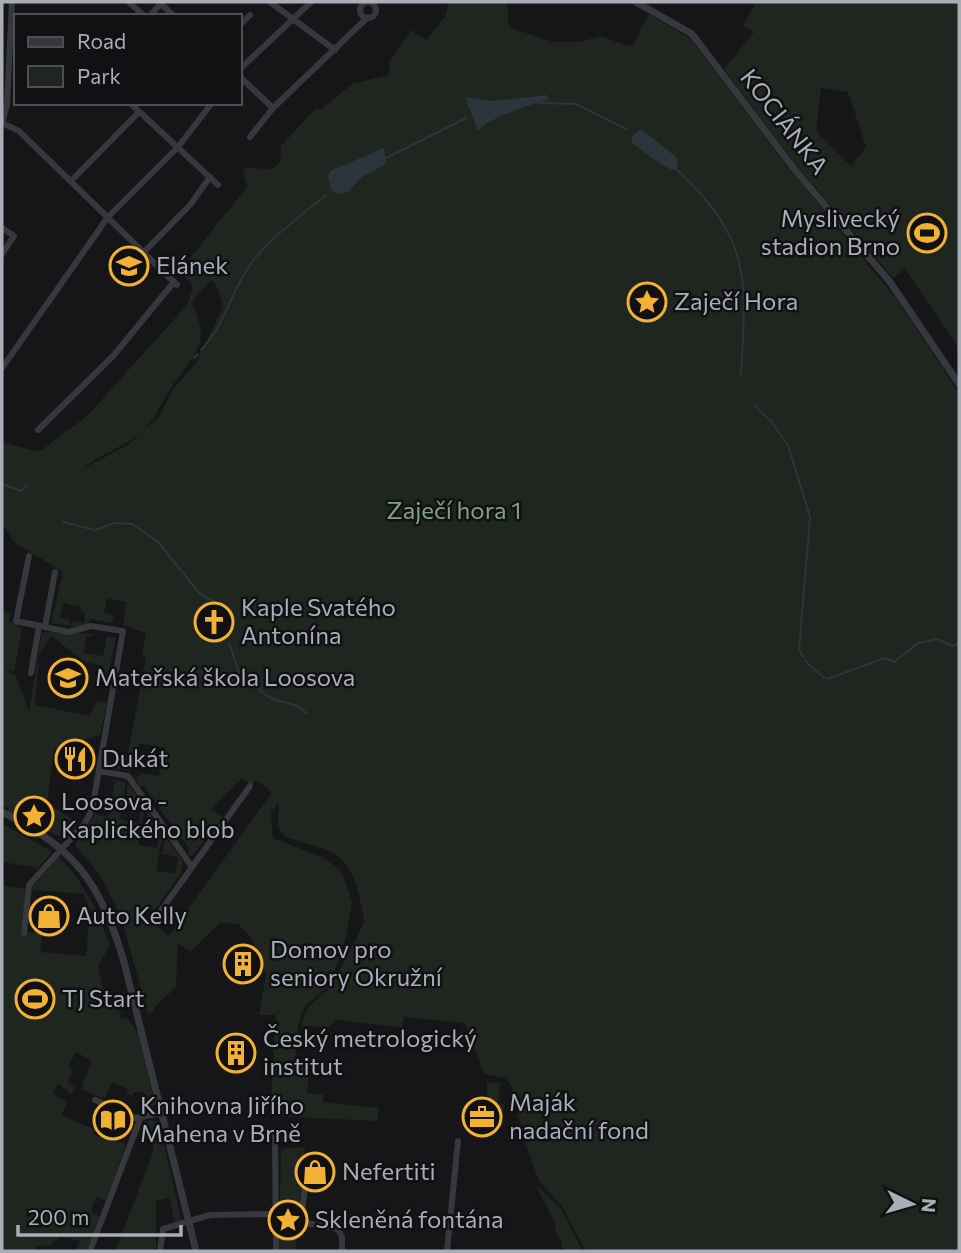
<svg xmlns="http://www.w3.org/2000/svg" width="961" height="1253" font-family="Commissioner,sans-serif">
<rect width="100%" height="100%" fill="#161618"/>
<g fill="#1e261f" fill-rule="evenodd">
<path d="M449 2H507L509 27 553 42H579L602 36C647 55 628 44 649 14L691 39 789 169 895 297 959 393V1251H586L561 1205 539 1181 523 1137 512 1087 505 1078 484 1074 465 1023 404 1017 402 1027 335 1020 328 1028 301 1025 308 1007 331 987 364 923C364 913 361 906 359 896 348 846 326 852 284 836L278 826 279 802 271 812 273 838 322 857 335 866 343 874 352 903 346 938 330 985 305 1006 298 1025 295 1060 310 1062 307 1093 324 1095 323 1102 379 1108 377 1121 270 1116 276 1015H259L266 975 251 937 239 925 221 922 190 952 178 943 176 987 154 1008 155 1011 148 1014 121 916 100 875 75 845 95 814 108 817 115 782 103 779 126 782 120 819 139 823 142 807 125 804 128 784 145 807 138 845 157 848 160 832 143 829 148 811 163 833 156 871 175 873 178 857 162 854 165 836 183 861 181 873 155 910 150 908 145 915 169 936 272 792 256 780 252 785 242 779 211 809 223 817 192 856 188 855 189 849 143 785 140 787 136 779 142 773 159 776 164 748 140 743 138 747H135L134 753 137 754 130 771 105 767 106 761 123 765 128 752 146 658 142 654 146 633 123 625 126 602 107 598 104 613 114 615 112 623 90 619 88 625 71 627 72 621 84 623 85 613 81 612V607L64 603 60 618 70 620 69 626 51 623 63 572 14 542 4 526 2 530V442L39 452 87 416 187 305 193 287 182 272 183 267 247 187 243 172 246 168 272 169 280 162 281 146 315 109H322L352 84 389 75 390 60 411 30 426 40 445 17ZM211 280 218 288 223 307 196 363 173 389 159 417 128 445 82 469C98 455 124 447 141 433 156 420 160 403 171 388 191 359 214 341 191 303Z"/>
<path d="M756 2H959V348L905 269 893 278 796 165 724 69 754 32 743 26ZM821 88 848 92 866 147 851 166 816 131Z"/>
<polygon points="2,612 11,613 9,622 19,624 18,628 22,629 14,671 7,670 16,676 29,712 42,632 95,634 86,638 83,653 103,656 107,636 116,638 107,683 100,682 103,666 85,662 51,636 39,655 35,705 90,716 96,701 107,703 100,735 54,748 47,803 78,823 63,838 8,812 8,808 2,805"/>
<polygon points="2,823 52,852 36,870 35,867 2,862"/>
<polygon points="59,857 76,876 97,911 90,911 84,894 33,890 31,893 32,887"/>
<path d="M2 885 25 889 22 932 42 933 40 952 86 956 90 913 98 914 110 946 98 965C102 983 104 1005 122 1013L119 1017 122 1020 126 1017 138 1033 155 1104 148 1113 143 1092H134L132 1096 127 1094 128 1089 112 1082 104 1099 83 1090 82 1085 92 1061 76 1052 68 1067 73 1070 68 1083 76 1086 72 1094 58 1084 53 1094 67 1102 62 1115 95 1130 93 1134 102 1138 106 1135 126 1145 106 1201 96 1197 91 1212 100 1217 87 1251H76L80 1241 60 1237 50 1245 36 1247 34 1251H2Z"/>
<polygon points="487,1082 500,1083 498,1103 504,1104 502,1126 486,1125"/>
<polygon points="151,1120 159,1122 181,1219 175,1223 169,1198 156,1201 156,1251 115,1251 153,1153 153,1137 139,1132 144,1123"/>
<polygon points="305,1147 295,1251 279,1251 281,1149"/>
<polygon points="535,1184 561,1209 583,1251 563,1251 561,1240 556,1235 555,1223"/>
</g>
<g fill="#2c353c">
<path d="M547 95 549 100C531 104 488 118 478 131L465 97 494 101Z"/>
<path d="M641 129 676 157 678 165 674 170C664 169 643 150 632 143V136Z"/>
<polygon points="384,148 386,164 362,177 348,192 338,194 331,190 328,176 330,171"/>
</g>
<g fill="none" stroke-linecap="round" stroke-linejoin="round">
<g stroke="#2c353c" stroke-width="2">
<polyline points="539,103 576,104 626,129"/>
<polyline points="386,158 466,118"/>
<path d="M674 167C751 238 747 276 741 374"/>
<path d="M201 350C224 327 231 292 250 265 270 237 300 217 326 195"/>
<polyline points="194,358 198,354"/>
<polyline points="754,405 771,421 788,445 810,517 799,649 803,657"/>
<polyline points="2,484 21,491 27,485"/>
<polyline points="63,522 95,530 115,523 132,524 158,542 200,594 217,603 214,609"/>
<path d="M229 643 240 675C254 681 259 692 271 698 284 705 296 701 306 713"/>
<polyline points="805,661 824,678"/>
<polyline points="827,679 885,658 894,662 918,643 937,639 953,646 959,644"/>
</g>
<g stroke="#37383d" stroke-width="6">
<polyline points="129,2 144,16"/>
<polyline points="159,2 174,16"/>
<polyline points="270,2 335,50"/>
<circle cx="368" cy="10" r="8"/>
<polyline points="150,16 161,3"/>
<polyline points="240,25 250,15"/>
<polyline points="240,69 311,2"/>
<polyline points="240,77 273,108"/>
<polyline points="130,103 218,185"/>
<polyline points="2,123 19,131 177,285"/>
<polyline points="2,124 7,104 12,2"/>
<polyline points="250,137 273,108 367,18"/>
<polyline points="71,181 139,112"/>
<polyline points="2,228 14,236 2,254"/>
<polyline points="144,252 190,205 210,177"/>
<polyline points="2,368 108,217 178,147 212,103"/>
<polyline points="38,430 113,356 174,282"/>
<polyline points="45,627 55,572"/>
<polyline points="31,673 39,626"/>
<polyline points="99,771 128,776 192,867"/>
<polyline points="155,919 250,786"/>
<polyline points="24,933 29,885 85,823 92,810 123,631 91,626 69,632 16,621 29,556"/>
<polyline points="95,1100 135,1118 162,1113"/>
<polyline points="275,1131 276,1251"/>
<polyline points="305,1186 301,1222 338,1229 342,1237 342,1251"/>
<polyline points="90,1251 140,1119"/>
<polyline points="160,1251 163,1229 210,1215 276,1214"/>
<polyline points="447,1251 458,1141"/>
</g>
<g stroke="#37383d" stroke-width="7">
<polyline points="636,2 692,34 795,170 890,282 959,384"/>
<path d="M2 812C75 847 102 885 124 962L196 1251"/>
</g>
</g>
<defs>
<symbol id="stadium-ring" viewBox="-11 -11 22 22"><circle r="9.5" fill="#111113" stroke="#f2b134" stroke-width="1.5"/><path d="M0-5a6.5 5 0 1 0 0 10a6.5 5 0 1 0 0-10ZM-3.5-1.8h7v3.6h-7Z" fill="#f2b134"/></symbol>
<symbol id="school-ring" viewBox="-11 -11 22 22"><circle r="9.5" fill="#111113" stroke="#f2b134" stroke-width="1.5"/><path d="M0-5L7-2L0 1L-7-2ZM-4 1L0 2.5L4 1V4Q0 6-4 4Z" fill="#f2b134"/></symbol>
<symbol id="sight-ring" viewBox="-11 -11 22 22"><circle r="9.5" fill="#111113" stroke="#f2b134" stroke-width="1.5"/><path d="M0-6L1.8-2.2L6-1.7L2.9 1.2L3.7 5.4L0 3.3L-3.7 5.4L-2.9 1.2L-6-1.7L-1.8-2.2Z" fill="#f2b134"/></symbol>
<symbol id="church-ring" viewBox="-11 -11 22 22"><circle r="9.5" fill="#111113" stroke="#f2b134" stroke-width="1.5"/><path d="M-1.2-6h2.4v3.5h3.3v2.4h-3.3V6h-2.4V-.1h-3.3v-2.4h3.3Z" fill="#f2b134"/></symbol>
<symbol id="restaurant-ring" viewBox="-11 -11 22 22"><circle r="9.5" fill="#111113" stroke="#f2b134" stroke-width="1.5"/><path d="M-5-6h1v4h1v-4h1v4h1v-4h1v5L-1.5 .5V6h-2V.5L-5-1ZM5-6V6H3V1.5H1.5Q1.5-4 5-6Z" fill="#f2b134"/></symbol>
<symbol id="shop-ring" viewBox="-11 -11 22 22"><circle r="9.5" fill="#111113" stroke="#f2b134" stroke-width="1.5"/><path d="M-5-2.5h2.3a2.7 3.5 0 0 1 5.4 0H5L5.5 6h-11ZM-1.5-2.5h3a1.5 2.3 0 0 0-3 0Z" fill="#f2b134"/></symbol>
<symbol id="building-ring" viewBox="-11 -11 22 22"><circle r="9.5" fill="#111113" stroke="#f2b134" stroke-width="1.5"/><path d="M-4-6H4V6H1V3H-1V6H-4ZM-2.5-4.3h1.7v1.8h-1.7ZM.8-4.3h1.7v1.8H.8ZM-2.5-1h1.7V.8h-1.7ZM.8-1h1.7V.8H.8Z" fill="#f2b134"/></symbol>
<symbol id="office-ring" viewBox="-11 -11 22 22"><circle r="9.5" fill="#111113" stroke="#f2b134" stroke-width="1.5"/><path d="M-6-3h4V-5.5h4V-3h4V5H-6ZM-1-4.5V-3h2v-1.5ZM-6 0V1H6V0Z" fill="#f2b134"/></symbol>
<symbol id="library-ring" viewBox="-11 -11 22 22"><circle r="9.5" fill="#111113" stroke="#f2b134" stroke-width="1.5"/><path d="M-6-4Q-3-5.5-.7-3.5V5Q-3 3-6 4ZM6-4Q3-5.5 .7-3.5V5Q3 3 6 4Z" fill="#f2b134"/></symbol>
</defs>
<g fill-rule="evenodd">
<use href="#stadium-ring" x="905" y="211" width="44" height="44"/>
<use href="#school-ring" x="107" y="244" width="44" height="44"/>
<use href="#sight-ring" x="625" y="280" width="44" height="44"/>
<use href="#church-ring" x="192" y="600" width="44" height="44"/>
<use href="#school-ring" x="46" y="656" width="44" height="44"/>
<use href="#restaurant-ring" x="53" y="737" width="44" height="44"/>
<use href="#sight-ring" x="12" y="794" width="44" height="44"/>
<use href="#shop-ring" x="27" y="894" width="44" height="44"/>
<use href="#building-ring" x="221" y="942" width="44" height="44"/>
<use href="#stadium-ring" x="13" y="977" width="44" height="44"/>
<use href="#building-ring" x="214" y="1031" width="44" height="44"/>
<use href="#office-ring" x="460" y="1095" width="44" height="44"/>
<use href="#library-ring" x="91" y="1098" width="44" height="44"/>
<use href="#shop-ring" x="293" y="1150" width="44" height="44"/>
<use href="#sight-ring" x="266" y="1198" width="44" height="44"/>
</g>
<g text-anchor="middle" stroke-width="5" stroke-linejoin="round" paint-order="stroke">
<g font-size="24" fill="#a8adb8" stroke="#111113">
<text transform="translate(784 122) rotate(52)" y="8">KOCIÁNKA</text>
</g>
<g font-size="24" fill="#a8adb8" stroke="#111113" text-anchor="start">
<text x="900" y="227" text-anchor="end">Myslivecký<tspan x="900" dy="28">stadion Brno</tspan></text>
<text x="156" y="274">Elánek</text>
<text x="674" y="310">Zaječí Hora</text>
<text x="241" y="616">Kaple Svatého<tspan x="241" dy="28">Antonína</tspan></text>
<text x="95" y="686">Mateřská škola Loosova</text>
<text x="102" y="767">Dukát</text>
<text x="61" y="810">Loosova -<tspan x="61" dy="28">Kaplického blob</tspan></text>
<text x="76" y="924">Auto Kelly</text>
<text x="270" y="958">Domov pro<tspan x="270" dy="28">seniory Okružní</tspan></text>
<text x="62" y="1007">TJ Start</text>
<text x="263" y="1047">Český metrologický<tspan x="263" dy="28">institut</tspan></text>
<text x="509" y="1111">Maják<tspan x="509" dy="28">nadační fond</tspan></text>
<text x="140" y="1114">Knihovna Jiřího<tspan x="140" dy="28">Mahena v Brně</tspan></text>
<text x="342" y="1180">Nefertiti</text>
<text x="315" y="1228">Skleněná fontána</text>
</g>
<g font-size="24" fill="#7fa381" stroke="#111113">
<text x="454" y="519">Zaječí hora 1</text>
</g>
</g>
<rect width="961" height="1253" fill="none" stroke="#a8adb8" stroke-width="7"/>
<rect x="14" y="14" width="228" height="91" fill="#111113" stroke="#4d4f55" stroke-width="2"/>
<rect x="28" y="37" width="35" height="10" fill="#37383d" stroke="#4d4f55" stroke-width="2"/>
<text x="77" y="49" font-size="21" fill="#a8adb8">Road</text>
<rect x="28" y="66" width="35" height="21" fill="#1e261f" stroke="#4d4f55" stroke-width="2"/>
<text x="77" y="84" font-size="21" fill="#a8adb8">Park</text>
<g transform="translate(912 1204) rotate(95)" stroke="#111113" stroke-width="5" paint-order="stroke">
<path d="M0-5L12 26L0 18L-12 26Z" fill="#a8adb8"/>
<text y="-10" font-size="19" font-weight="bold" text-anchor="middle" fill="#a8adb8">N</text>
</g>
<path d="M18 1225v10h163v-10" fill="none" stroke="#a8adb8" stroke-width="3.5"/>
<text x="28" y="1225" font-size="21" fill="#a8adb8" stroke="#111113" stroke-width="5" paint-order="stroke">200 m</text>
</svg>
